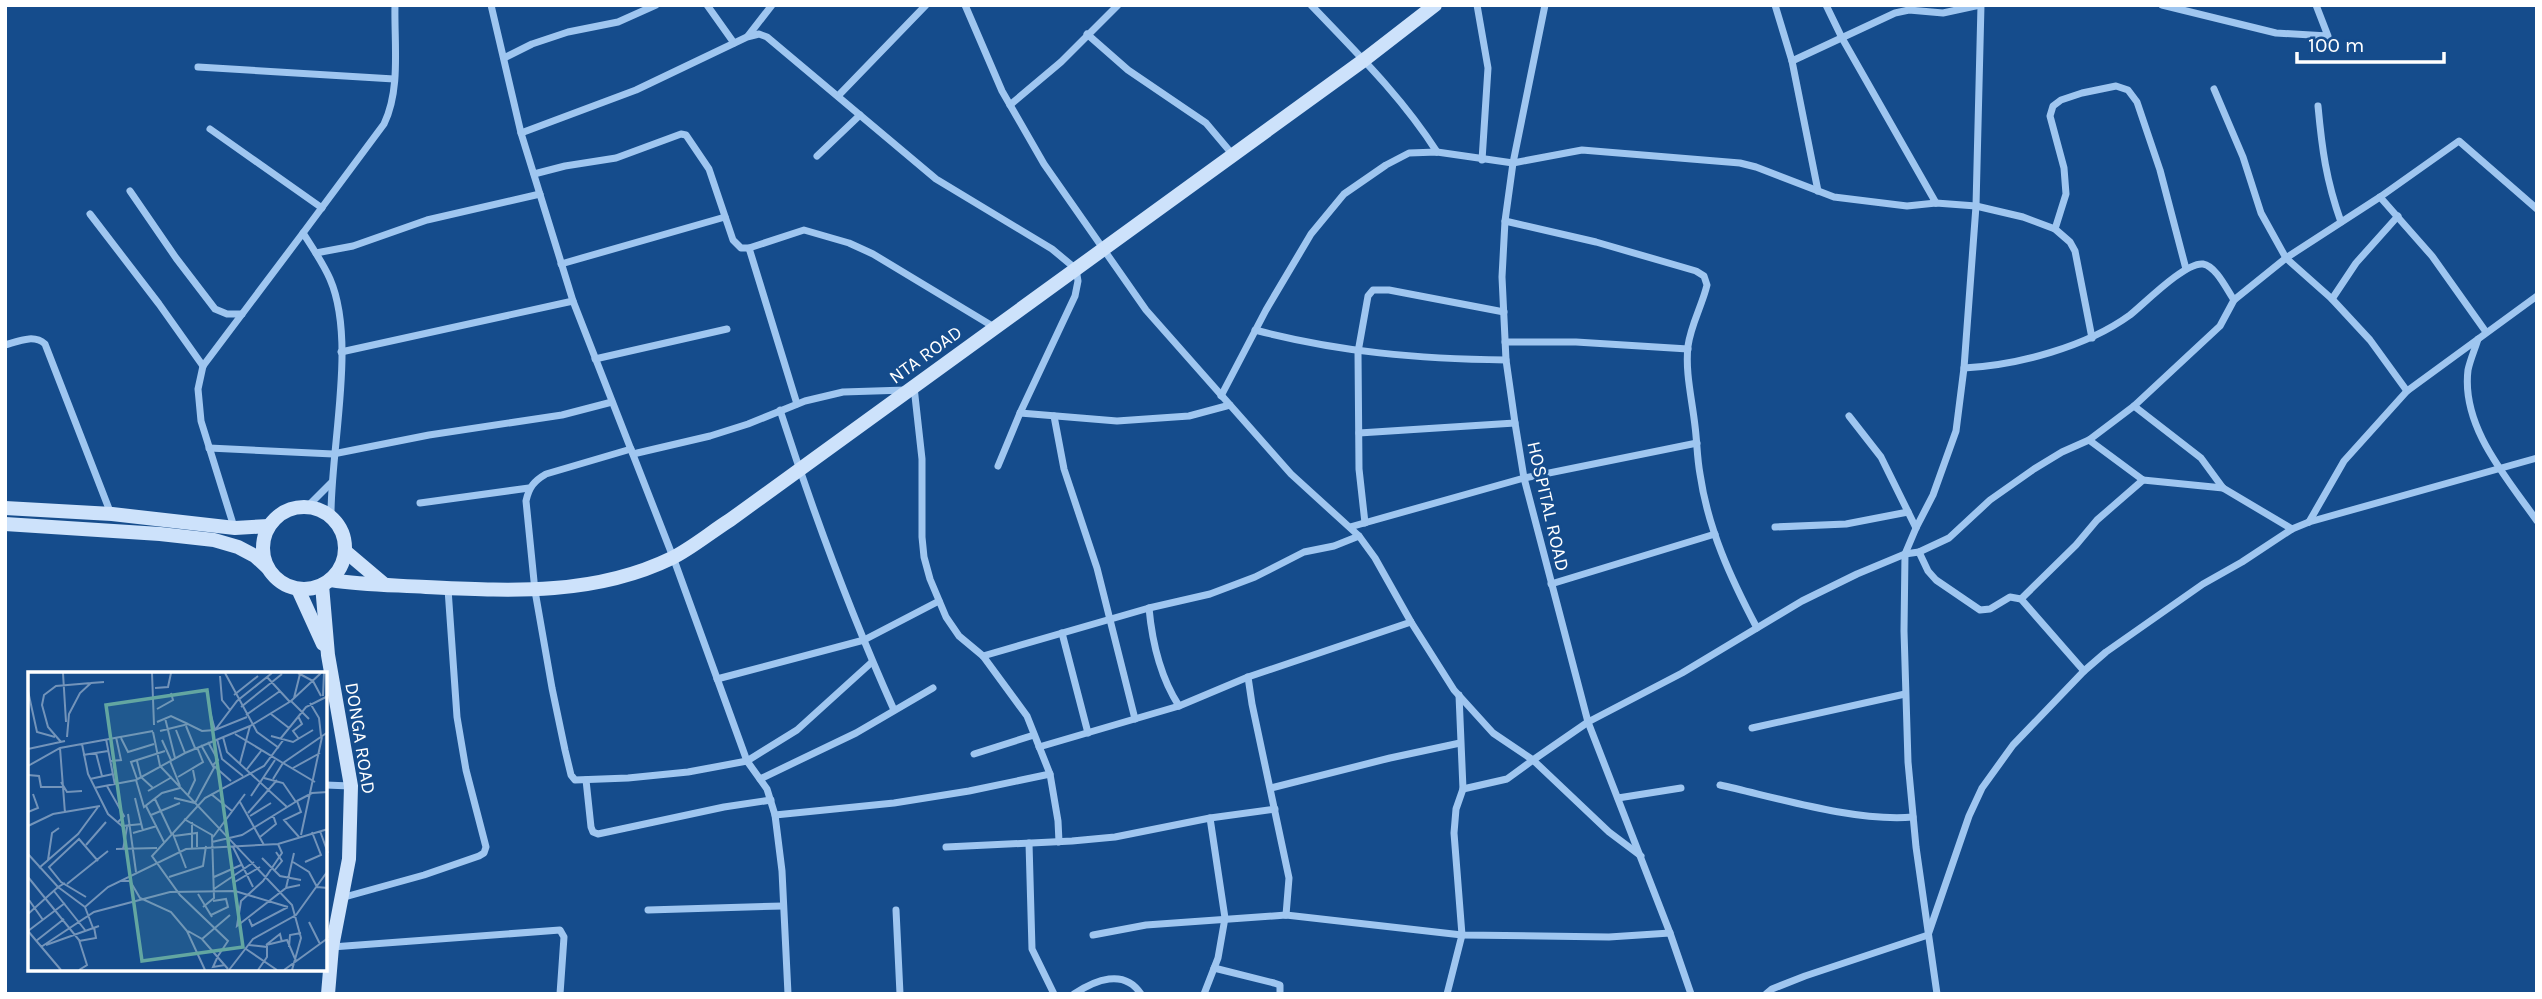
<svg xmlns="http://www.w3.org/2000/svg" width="2542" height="999" font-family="Karla,sans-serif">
<rect width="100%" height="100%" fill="#154c8c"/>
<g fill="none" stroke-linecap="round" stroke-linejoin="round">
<g stroke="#9fc6f0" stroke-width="7">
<polyline points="491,5 521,133 573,301 673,557 747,761 767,789 775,815 782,871 788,994"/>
<polyline points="707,5 734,43"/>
<polyline points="965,5 1002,91 1044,164 1146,310 1291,474 1359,536 1375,558 1411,622 1454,690 1493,733 1533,760 1588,722 1682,673 1802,601 1857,574 1905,554 1919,552 1949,538 1990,500 2034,469 2062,452 2089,440 2134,406 2220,326 2234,300 2286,258 2380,197 2459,141 2537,209"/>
<path d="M1311 5C1356 52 1402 97 1437 152"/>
<polyline points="1477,5 1488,68 1482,160"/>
<polyline points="1545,5 1513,163 1505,221 1502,277 1506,360 1515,423 1524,478 1588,722 1670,933 1691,994"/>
<polyline points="1775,5 1792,61 1818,191"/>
<polyline points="1826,5 1842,38 1936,203"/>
<polyline points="2162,5 2276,33 2328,36 2316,5"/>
<polyline points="1087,34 1128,70 1206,123 1233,155"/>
<polyline points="748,36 772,5"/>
<polyline points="504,58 532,44 568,32 618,22 656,5"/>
<polyline points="1792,61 1895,13 1909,10 1943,13 1980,5"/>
<polyline points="198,67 394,79"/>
<polyline points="2214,89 2243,157 2261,213 2286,258 2332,299 2370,340 2407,391"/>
<polyline points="838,96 926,5"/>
<polyline points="1010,105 1061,62 1118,5"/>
<path d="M2318 106C2322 149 2326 180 2341 222"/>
<polyline points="210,129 322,208"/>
<polyline points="521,133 636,90 747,37 759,34 767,37 936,179 1052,249 1076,269 1078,281 1075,296 1020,413 998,466"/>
<polyline points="817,156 860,115"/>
<polyline points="534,174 565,166 616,158 681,134 686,135 709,169 733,240 741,248 749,248 804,230 849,243 873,254 994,327"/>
<polyline points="130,191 176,258 215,309 227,314 242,314"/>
<polyline points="2380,197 2432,256 2486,332"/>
<polyline points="90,214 159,304 203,366"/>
<path d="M1505 221 1596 242 1696 271 1704 276 1707 285C1702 306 1691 324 1688 346 1685 372 1692 399 1695 426 1697 441 1697 458 1700 474 1708 529 1731 579 1757 628"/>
<polyline points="2055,229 2066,194 2064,168 2050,116 2053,106 2061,100 2082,93 2116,86 2128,90 2137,102 2160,170 2186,269"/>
<polyline points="749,248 797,404"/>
<polyline points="316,253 353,246 427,220 540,194"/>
<polyline points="561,264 725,217"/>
<polyline points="2332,299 2356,263 2398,216"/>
<path d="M1255 330C1339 352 1419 359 1506 360"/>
<path d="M2478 339C2475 349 2470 360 2468 370 2461 427 2507 478 2537 521"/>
<polyline points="1505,342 1576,342 1688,349"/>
<path d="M5 345C19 341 34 334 45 344L111 514"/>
<polyline points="341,352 573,301"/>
<polyline points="595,359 727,329"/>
<path d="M1964 368C2018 365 2086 347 2130 315 2145 303 2185 262 2203 264 2216 266 2227 290 2234 300"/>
<polyline points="1221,396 1266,310 1311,234 1344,194 1386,165 1409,153 1437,152 1513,163 1582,150 1740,163 1756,167 1834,197 1907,206 1936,203 1976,206 2023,217 2055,229 2070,242 2075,251 2092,338"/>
<polyline points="2134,406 2201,458 2223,488 2292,529"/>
<path d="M780 410C813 512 850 612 894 710"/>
<polyline points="1020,413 1117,421 1189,416 1230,405"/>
<polyline points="1054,416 1064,469 1097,568 1135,719"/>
<polyline points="1849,416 1881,457 1916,528"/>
<polyline points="1359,433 1515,423"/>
<polyline points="2089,440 2143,480 2223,488"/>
<polyline points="209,448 333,454 429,435 562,415 612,402"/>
<path d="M631 449 546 474C534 481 529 487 526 501L535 591 552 688 565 750 571 775 575 780 628 778 688 772 747 761 797 730 872 662"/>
<polyline points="633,454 710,436 748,424 805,401 843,392 906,390"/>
<polyline points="420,503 529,488"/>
<polyline points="307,507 331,483"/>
<path d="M331 518C330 449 357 341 330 279 323 263 312 247 303 233L384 124C401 89 394 43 395 5"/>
<polyline points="2309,522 2344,461 2407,391 2537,296"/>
<polyline points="1365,523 1359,469 1358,352 1368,296 1373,290 1389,290 1504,312"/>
<polyline points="234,527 201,421 198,389 203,366 303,233"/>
<polyline points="1350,527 1524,478 1697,443"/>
<polyline points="1775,527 1846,524 1908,512"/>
<polyline points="1919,552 1928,571 1936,580 1980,610 1990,609 2010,597 2021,599 2084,671"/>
<polyline points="1551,584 1715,534"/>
<polyline points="2021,599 2076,545 2097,520 2143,480"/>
<path d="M1149 608C1152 641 1161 678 1179 706"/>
<polyline points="1062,633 1088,733"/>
<polyline points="983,656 1149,608 1210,594 1255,577 1304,552 1334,546 1359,536"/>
<polyline points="1248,677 1252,704 1289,878 1286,915"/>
<polyline points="717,679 864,640 939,601"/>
<polyline points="1752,728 1905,694"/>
<polyline points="1039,747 1179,706 1248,677 1411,622"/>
<polyline points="974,754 1034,735"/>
<polyline points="1050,774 1058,821 1059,842"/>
<polyline points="760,779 856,733 933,688"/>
<polyline points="586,780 591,827 593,832 598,834 724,807 771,800"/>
<polyline points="326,785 350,786"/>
<path d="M1720 785C1778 798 1855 822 1913 817"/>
<polyline points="1271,788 1390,758 1460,743"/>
<polyline points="1463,789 1507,779 1533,760 1609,832 1641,856"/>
<polyline points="1618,798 1681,788"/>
<polyline points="775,815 894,803 969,791 1050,774 1027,716 983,656 959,636 946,617 930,579 924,557 922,537 922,459 914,387"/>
<polyline points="1029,843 1032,949 1054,994"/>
<polyline points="946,847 1072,841 1115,837 1210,818 1275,809"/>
<polyline points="341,898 424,875 479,856 484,853 486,847 466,770 457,717 448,589"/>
<polyline points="648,910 783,906"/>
<polyline points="896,910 900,994"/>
<polyline points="1093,935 1146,925 1286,915 1462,935 1609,937 1670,933"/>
<polyline points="332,947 560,930 564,937 560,994"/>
<polyline points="1214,968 1274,983 1280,985 1280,994"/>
<path d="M1074 994C1095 980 1124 968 1141 994"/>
<polyline points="1204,994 1218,958 1225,918 1210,818"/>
<polyline points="1447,994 1462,935 1454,833 1456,809 1463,789 1459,695"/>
<polyline points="1766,994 1772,989 1805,976 1928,935 1969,816 1982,788 2013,745 2084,671 2106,652 2203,584 2242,562 2292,529 2309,522 2537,458"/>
<polyline points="1937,994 1916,847 1908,762 1904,631 1905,554 1916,528 1933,495 1956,431 1964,368 1976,206 1981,5"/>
</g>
<g stroke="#cde2fb" stroke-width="14">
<circle cx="304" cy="548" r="41"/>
<polyline points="5,508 112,514 235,528 269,526"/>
<polyline points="5,524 160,534 214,540 238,547 255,556 267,567"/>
<polyline points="345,551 384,584"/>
<path d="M331 580C362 585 394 585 426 587 510 591 594 596 672 558 692 548 711 532 730 520L1364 60 1435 5"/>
<polyline points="322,585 328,655 351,786 349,859 332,947 328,994"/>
<polyline points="298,589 323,644"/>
</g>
</g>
<g text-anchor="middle" stroke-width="5" stroke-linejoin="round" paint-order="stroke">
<g font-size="19" fill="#fff" stroke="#154c8c">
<text transform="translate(925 354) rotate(-36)" y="7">NTA ROAD</text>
<text transform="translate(1549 506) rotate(77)" y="7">HOSPITAL ROAD</text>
<text transform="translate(361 738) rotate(81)" y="7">DONGA ROAD</text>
</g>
</g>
<g transform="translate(28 672)">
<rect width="299" height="299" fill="#154c8c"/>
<path fill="none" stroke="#7394ba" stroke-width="2" d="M35 1 38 50M124 1 126 53M197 1 229 60 251 76M270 1 285 9 293 24M192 4 194 28 202 38M239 5 262 30M127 16 140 15 143 1M0 19 9 60 27 65M206 23 230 4M295 24 296 1M266 26 272 2M263 29 281 47M282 31 291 46 293 64M213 35 254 2M181 36 187 58 219 45M129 37 145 28 143 21M243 42 261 56M218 43 252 19M270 44 274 52 265 59 271 67M137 46 147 86M129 50 143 44 160 52M158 54 167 76M148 58 157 81M132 59 160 52 174 59 187 58 209 29 244 1M125 60 132 94 264 233 273 266 264 298M207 62 255 91 300 60M243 64 265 70 285 58M39 65 41 42 52 21 63 11 76 10M195 65 199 80 259 135M93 66 100 80 126 72M253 66 278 35 300 24M78 67 87 113M189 67 194 87 215 104M134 68 143 88M33 70 20 55 14 33 16 23 28 14 63 11M180 70 190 88 185 93M54 72 60 102 80 142 94 154 114 152M32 76 37 141M0 77 37 69M68 81 74 104M55 83 80 79M83 89 93 88 88 65M109 89 113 105 125 116M142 89 152 114M212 91 222 54M0 94 32 76 125 59M186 94 203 109M265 96 292 81M219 97 233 79M0 103 11 104 13 115H34M150 105 175 90 169 75M236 106 255 111 268 130M62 107 85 102M109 107 103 90 137 79M245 107 255 91 287 110M108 108 116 135 134 121 152 116M33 110 39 120 54 119M79 114 96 144 89 151M66 116 108 108 157 81 222 54 263 29 293 1M120 119 144 105M183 122 204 139M160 123 167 108 165 98M223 124 247 88M107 126 115 159M146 126 167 131 186 96 173 73M127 127 144 163M269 129 284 121 300 120M212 130 236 173M118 134 136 170M0 140 10 136 5 122M220 141 249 108M100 142 108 200M123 143 152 131M222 144 243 131M156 147 184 163 186 226 175 235M164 150V176M0 154 25 142 72 134M292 159 300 181M105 161 129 154M145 162 158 196M273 163 294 65M146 164 169 161V175M185 165 217 122M232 165 248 152 245 143M184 170 214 163 269 129 273 140 256 148 271 165M250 172 254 181 235 209 213 229 209 254 258 216 272 213M58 173 78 150M205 175 225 215M88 177 129 176M95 178 99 155M0 182 30 215 37 211M234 186 252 204 273 208M20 188 24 161 31 156M265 190 281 200 289 215 300 216M277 190 293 183 284 160M11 196 50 162 70 135M246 199 254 189 248 180M0 205 51 268 59 293 51 298M141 205 175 194 178 174M186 205 213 193M93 209H102L112 226 143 240 159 259 177 298M205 211 232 195M39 212 80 179M258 216 266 181M186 217 226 190M26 219 57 258M170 222 184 245M58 225 33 210 21 195 51 167 70 189M1 228 15 248M57 235 65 256M0 242 30 215 57 235 80 215 158 177 250 172 300 157M183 243 200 235 198 227 185 229M221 247 224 254 260 235M281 250 292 272M0 259 37 231M0 259 33 298M160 259 174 267 200 297M174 267 202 243M8 269 36 247M51 269 68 266 66 255M18 273 71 254M221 273 239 275V285L230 298M238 273 259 268 268 289M238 273 252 262 254 270M13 275 66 240 142 220 207 219 260 235M261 275 262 263 273 261M218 277 249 298M190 284 200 269 152 223 124 184 177 126 236 94 256 67M190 284 185 295 197 293M201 298 225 267 268 243 299 200M256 298 300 266"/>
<path fill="#63a6a1" fill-opacity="0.15" stroke="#63a6a1" stroke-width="3.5" d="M179 18 215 275 114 289 78 33Z"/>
<rect width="299" height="299" fill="none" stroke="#fff" stroke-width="3.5"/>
</g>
<rect width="2542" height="999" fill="none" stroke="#ffffff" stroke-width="14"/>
<path d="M2297 52v10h147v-10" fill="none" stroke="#ffffff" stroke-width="3.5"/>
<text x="2308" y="52" font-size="21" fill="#ffffff" stroke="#154c8c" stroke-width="5" paint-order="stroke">100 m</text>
</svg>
